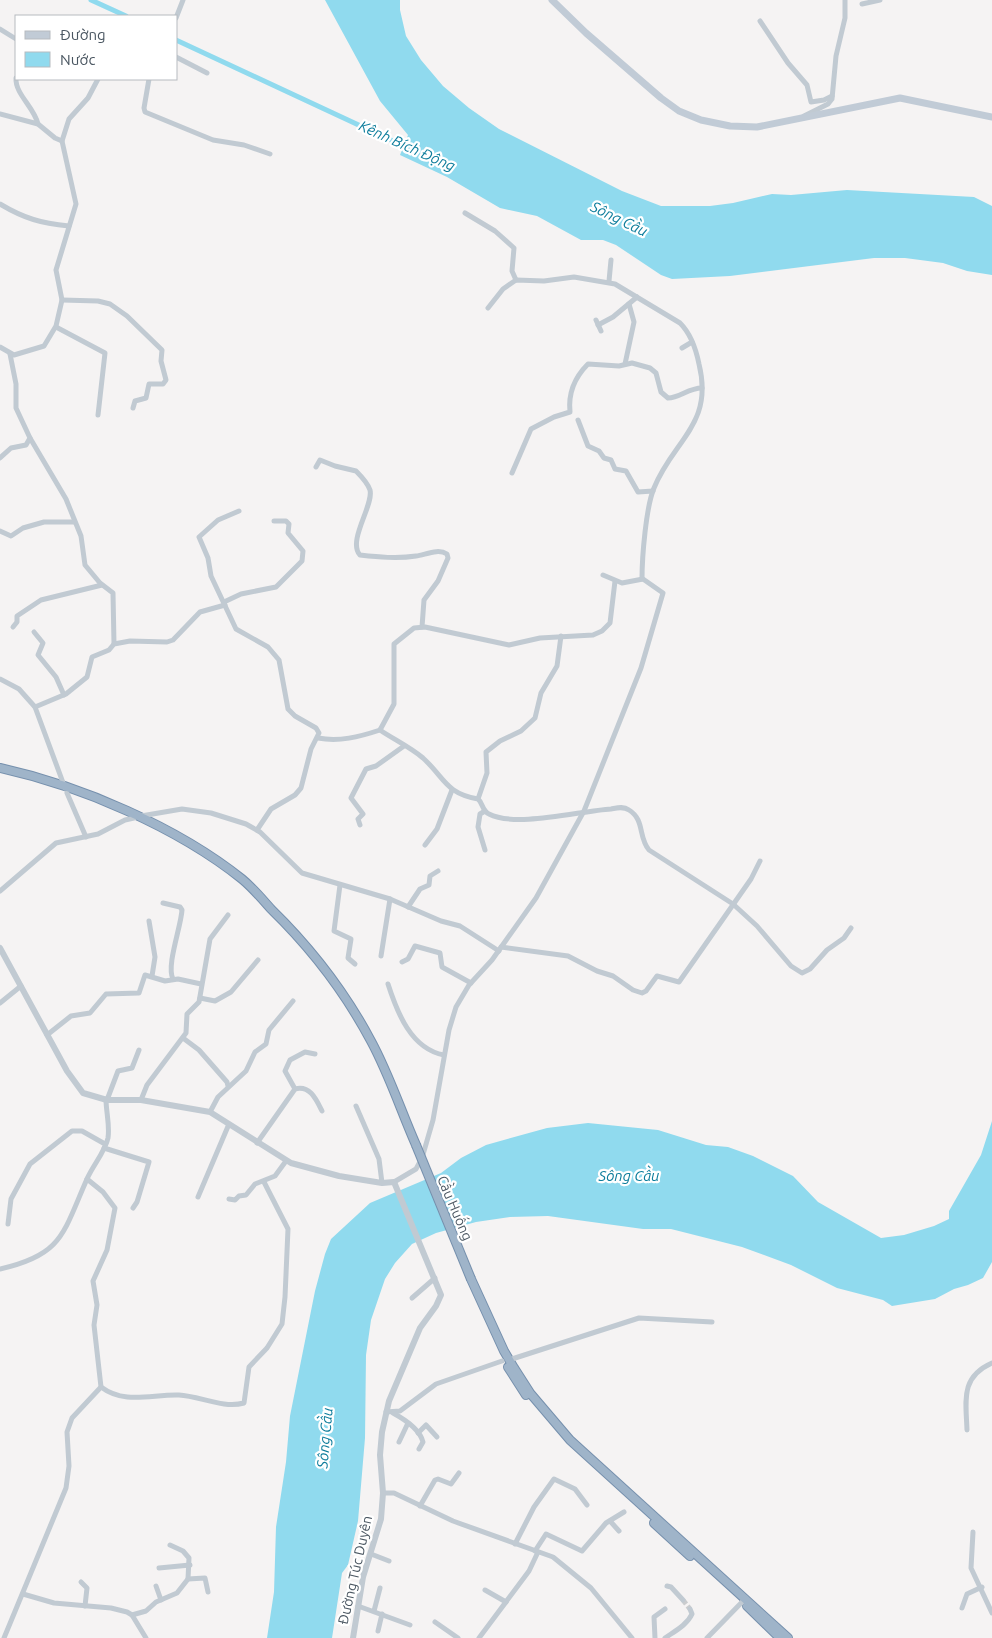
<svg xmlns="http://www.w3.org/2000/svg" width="992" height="1638" font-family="Ubuntu,sans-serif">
<rect width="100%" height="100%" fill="#f5f3f3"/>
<g fill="#90daee">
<polygon points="325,0 400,0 400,10 406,36 421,60 443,86 469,108 499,129 622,191 661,206 710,206 733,203 772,194 791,195 847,190 974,197 992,206 992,275 967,271 943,263 905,258 874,258 730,276 672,279 661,275 616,245 603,240 581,240 537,216 500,208 447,177 400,155 408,135 380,101"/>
<polygon points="992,1121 992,1262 983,1278 968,1285 954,1289 935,1299 892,1306 883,1300 837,1288 791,1265 742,1247 671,1229 643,1229 548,1216 510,1217 476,1222 436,1233 412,1244 395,1263 385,1279 371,1320 366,1355 365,1438 358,1521 348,1565 342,1573 332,1638 267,1638 274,1592 276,1527 286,1462 290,1416 315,1291 325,1254 331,1239 370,1203 441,1173 461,1158 486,1145 547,1128 588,1123 658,1130 706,1145 728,1147 753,1156 793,1176 818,1202 881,1238 904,1235 934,1226 949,1219 949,1211 981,1155"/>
</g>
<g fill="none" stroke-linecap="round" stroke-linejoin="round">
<g stroke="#90daee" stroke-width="5">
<polyline points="91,0 126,16"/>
<polyline points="176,40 408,148"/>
</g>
<polyline stroke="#caccce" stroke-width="5" stroke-dasharray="5 2.5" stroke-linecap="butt" points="683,1600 690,1609"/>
<defs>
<g id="trunk">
<path d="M0 768C81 786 177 827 242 879 253 888 262 899 271 909 311 948 345 992 371 1041 389 1074 401 1111 416 1145"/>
<polyline points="471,1279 504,1351 514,1368 530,1393 570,1440 788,1638"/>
<polyline points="508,1367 526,1395"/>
<polyline points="654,1523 690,1556"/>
<polyline points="747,1606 780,1638"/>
</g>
</defs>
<use href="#trunk" stroke="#7690ad" stroke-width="10"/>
<g stroke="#c1cad2" stroke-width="5">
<polyline points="862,4 880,0"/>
<polyline points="176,18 183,0"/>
<polyline points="760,21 788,63 807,85 811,102 824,100 832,96"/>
<polyline points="0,29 16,39"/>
<polyline points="176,57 207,73"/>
<path d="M16 78C15 94 34 107 38 124"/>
<polyline points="149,79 144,108 145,112 213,140 244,145 270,154"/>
<polyline points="0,114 38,124 55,138 62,141"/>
<polyline points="804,116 828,104 832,99 836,56 845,18 845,0"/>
<path d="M0 204C25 219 41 223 69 226"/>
<polyline points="465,213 495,231 514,248 512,271 516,280"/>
<polyline points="609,281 611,260"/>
<polyline points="62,300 98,301 110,304 127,316 162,350 161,361 166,380 163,384 149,384 146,398 135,401 133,408"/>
<path d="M488 308 503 289 516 280 544 281 574 277 615 284 680 323C691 334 696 349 699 364 714 425 673 440 654 488 646 507 642 557 642 579"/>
<polyline points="596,320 601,331"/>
<polyline points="598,325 613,317 637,297"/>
<polyline points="56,327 105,353 98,415"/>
<polyline points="0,347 14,355 44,346 56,326 62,300 56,270 76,204 62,141 69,119 88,98 98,79"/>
<polyline points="682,348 692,342"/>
<polyline points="625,364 634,322 629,304"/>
<polyline points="578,420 588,446 599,451 604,458 611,460 615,469 626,471 638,492 653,491"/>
<polyline points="30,438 66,499 81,536 85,565 100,583 113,593 114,644"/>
<polyline points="0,458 11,448 26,445 30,438 16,408 16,384 10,354"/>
<path d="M316 467 320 460 335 466 356 471C360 475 368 484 370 490 374 505 347 541 360 555 378 557 397 559 416 556 425 555 438 548 447 554L448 558 438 581 424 600 422 627"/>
<path d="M512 473 531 429 554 417 570 412C568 393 574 378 588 364L619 366 632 363 650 368 656 373 661 392 668 398C680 398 688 388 702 388"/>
<polyline points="239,511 218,520 199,537 208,558 211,576 236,629 268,647 279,660 288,709 295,716 316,728 319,733 311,749 301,788 295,795 271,809 257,830"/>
<polyline points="0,531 11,536 23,528 44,522 74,522"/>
<polyline points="224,602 241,594 276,587 302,561 303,551 288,533 289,524 286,521 274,521"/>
<polyline points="13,627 17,622 17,616 41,600 102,585"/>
<polyline points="34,632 43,643 38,655 56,677 64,695"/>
<polyline points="0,679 19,689 35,707 65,788"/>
<polyline points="35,707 66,694 87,677 92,657 109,650 114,644 130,641 167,642 173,640 200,612 225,605"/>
<path d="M380 730C393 739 410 747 423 758 445 778 445 793 478 799 483 803 482 811 489 814 516 828 579 811 611 809 617 808 623 806 629 810 645 820 638 837 649 850L733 904 757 926 791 966 802 973 810 969 827 950 844 938 851 928"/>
<path d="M318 738C339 742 359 737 380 730L394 704V644L414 628 425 627 509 645 540 638 593 635 602 631 610 623 615 581"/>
<polyline points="67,793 86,837"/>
<polyline points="478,799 487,773 486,752 500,741 521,731 535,718 541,693 557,666 561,636"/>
<polyline points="485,811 480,814 478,827 485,850"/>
<polyline points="141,816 182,809 211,813 246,824 260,832 302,873 390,899 441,921 460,926 499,951"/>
<polyline points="360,825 358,819 363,814 351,798 366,769 376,766 404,746"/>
<polyline points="425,845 437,829 452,790"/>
<polyline points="340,885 334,931 351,939 348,958 355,964"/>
<polyline points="0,891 56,843 98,834 125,820 134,818"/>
<path d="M163 903 180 907 182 910C181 927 166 966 173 979"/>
<polyline points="408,907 420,889 429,885 430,876 438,871"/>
<polyline points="149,921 155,957 152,976"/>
<polyline points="501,947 568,956 597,971 613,976 633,990 642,993 646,991 657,976 679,982 751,879 760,861"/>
<polyline points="381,956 390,899"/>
<polyline points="402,962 408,959 415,946 440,953 442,967 471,983"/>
<path d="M388 984C397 1012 411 1049 444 1055"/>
<polyline points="200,998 215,1001 231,992 258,960"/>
<polyline points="0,1003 21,986"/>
<polyline points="47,1035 71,1016 90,1013 106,994 139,993 145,975 165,981 178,979 201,984"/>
<polyline points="183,1038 199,1050 227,1082 228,1086"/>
<polyline points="295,1089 285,1071 290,1060 305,1052 315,1054"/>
<polyline points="107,1100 118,1071 132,1068 139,1050"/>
<polyline points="141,1100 147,1085 186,1033 187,1014 199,1002 210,939 228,915"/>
<polyline points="356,1106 379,1159 382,1183"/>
<polyline points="210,1112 218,1097 246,1071 255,1052 266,1044 269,1030 293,1001"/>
<path d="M257 1143 295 1089C310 1085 316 1099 322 1111"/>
<polyline points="104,1148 149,1162 137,1202 133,1208"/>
<polyline points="394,1182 416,1169 422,1158 433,1120 449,1030 456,1007 469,985 492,960 536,898 584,811 641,668 663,593 643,579 622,583 603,575"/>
<polyline points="198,1197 229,1124"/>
<polyline points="229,1199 235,1200 239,1196 246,1195 255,1184 275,1176 286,1161"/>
<polyline points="8,1224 11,1199 30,1164 72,1131 82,1131 105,1144"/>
<path d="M0 1269C63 1255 63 1233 87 1179 93 1165 105 1152 108 1138 110 1125 106 1112 106 1099"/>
<polyline points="412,1298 435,1278"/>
<polyline points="512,1359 639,1318 712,1322"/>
<path d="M101 1387C125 1405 152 1394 179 1395 200 1396 223 1409 244 1403L249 1367 267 1348 282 1324 285 1297 288 1229 264 1182"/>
<polyline points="386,1412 400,1411 436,1384 502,1361"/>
<path d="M393 1413C404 1419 420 1430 423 1442L419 1449"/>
<path d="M967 1430C966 1401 960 1377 992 1363"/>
<polyline points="418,1433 426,1425 437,1437"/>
<polyline points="399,1442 408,1423"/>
<polyline points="383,1493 394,1493 453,1521 553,1557 591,1588 632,1638"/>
<polyline points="420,1506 435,1480 438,1479 451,1484 459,1473"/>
<polyline points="610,1521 619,1531"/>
<polyline points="973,1532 971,1568 992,1613"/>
<polyline points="515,1544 534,1507 554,1479 575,1489 587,1505"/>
<polyline points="535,1551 546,1534 582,1551 606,1523 624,1512"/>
<polyline points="371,1554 389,1561"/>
<polyline points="159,1568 190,1565"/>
<polyline points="188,1579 205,1578 208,1592"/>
<polyline points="81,1582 87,1588 85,1606"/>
<polyline points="156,1586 161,1600"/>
<polyline points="667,1586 671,1587 683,1600"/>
<polyline points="485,1590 506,1602"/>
<polyline points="23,1594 54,1603 111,1608 127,1612 132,1615 146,1638"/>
<polyline points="358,1606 410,1625"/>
<polyline points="962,1608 967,1594 982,1587"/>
<polyline points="374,1611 380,1588"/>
<polyline points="132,1615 146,1611 156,1602 177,1593 188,1579 189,1558 183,1551 170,1545"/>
<polyline points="435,1622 458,1638"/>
<polyline points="378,1631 382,1614"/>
<polyline points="4,1638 66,1488 69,1466 67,1432 72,1418 101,1387 94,1325 97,1305 93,1281 107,1250 115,1208 103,1192 87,1179"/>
<polyline points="479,1638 529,1571 538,1552"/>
<polyline points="655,1638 654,1617 665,1609"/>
<path d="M665 1638C675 1631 687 1625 692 1614L690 1609"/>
<polyline points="707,1638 746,1598"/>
</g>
<polyline stroke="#c1cad2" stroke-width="6" points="0,948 67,1071 83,1093 107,1100 141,1100 210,1112 291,1163 339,1176 382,1183 394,1182 441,1295 436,1306 420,1328 389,1401 382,1432 380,1455 383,1493 381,1519 363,1577 353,1638"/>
<polyline stroke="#c1cbd6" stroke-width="7" points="552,0 586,33 661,98 679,111 701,120 730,126 757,127 900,98 992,117"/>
<use href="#trunk" stroke="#9fb4c9" stroke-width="8"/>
<defs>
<polyline id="trunk-bridge" points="416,1145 471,1279"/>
</defs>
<use href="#trunk-bridge" stroke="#7690ad" stroke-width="10" stroke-linecap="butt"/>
<use href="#trunk-bridge" stroke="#9fb4c9" stroke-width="8"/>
</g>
<g text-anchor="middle" stroke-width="4.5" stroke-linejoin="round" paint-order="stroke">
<g font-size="14" fill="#4a5661" stroke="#fff">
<text transform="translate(455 1208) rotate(67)" y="5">Cầu Huống</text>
<text transform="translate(355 1570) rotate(-77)" y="5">Đường Túc Duyên</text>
</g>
<g font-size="15" font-style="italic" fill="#0c7c9b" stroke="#fff">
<text transform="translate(407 146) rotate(24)" y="5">Kênh Bích Động</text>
<text transform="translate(619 219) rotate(26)" y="5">Sông Cầu</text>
<text x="629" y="1181">Sông Cầu</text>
<text transform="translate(325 1438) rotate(-85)" y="5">Sông Cầu</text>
</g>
</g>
<rect x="15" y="15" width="162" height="65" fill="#ffffff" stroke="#b7bbc0"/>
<rect x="25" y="31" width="25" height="8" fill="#c1cbd6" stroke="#b7bbc0"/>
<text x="60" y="40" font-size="15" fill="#4a5661">Đường</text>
<rect x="25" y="52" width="25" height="15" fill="#90daee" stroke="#b7bbc0"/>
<text x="60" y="65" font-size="15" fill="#4a5661">Nước</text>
</svg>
